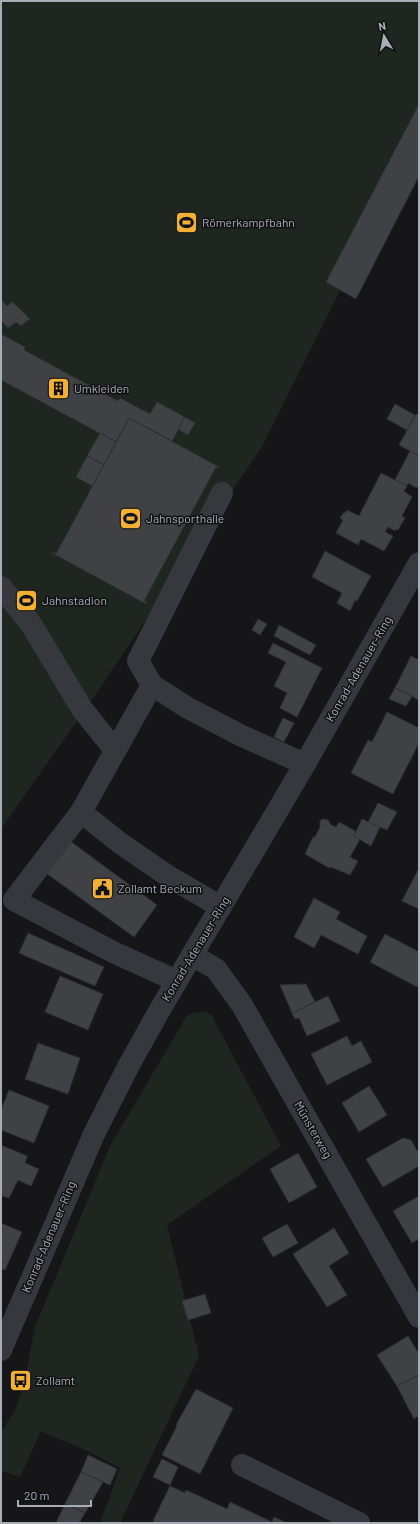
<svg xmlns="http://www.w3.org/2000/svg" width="420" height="1524" font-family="Barlow,sans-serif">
<rect width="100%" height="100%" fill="#161618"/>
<g fill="#1e261f">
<polygon points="1,1 419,1 419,132 263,445 100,688 1,829"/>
<polygon points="205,1011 212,1016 281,1146 167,1225 199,1356 120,1523 100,1523 120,1468 87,1451 41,1431 20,1477 1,1471 1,1433 15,1410 23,1388 35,1327 110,1146 186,1017 193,1013"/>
</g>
<g fill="#404145" stroke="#303034">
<polygon points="419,104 419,176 356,299 326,282"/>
<polygon points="2,300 7,306 13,302 30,319 21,326 16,322 8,328 1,320"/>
<polygon points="1,334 25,347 24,350 118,401 120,398 150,414 157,402 185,417 172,441 129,418 116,442 1,380"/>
<polygon points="395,404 415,415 407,430 387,419"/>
<polygon points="416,414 419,415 419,456 399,445"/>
<polygon points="185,417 195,423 188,435 178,429"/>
<polygon points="129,418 219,467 219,468 216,467 144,601 147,602 146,604 52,553 53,552 56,554"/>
<polygon points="100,433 116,442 104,465 87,456"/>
<polygon points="410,451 419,456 419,485 417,488 408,483 407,486 395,480"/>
<polygon points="87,456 104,465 92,486 76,477"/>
<polygon points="381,473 407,486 404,491 412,497 402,516 405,518 398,530 396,529 395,531 388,527 385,532 393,536 384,551 361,539 358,545 336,533 343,520 340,518 344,512 346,513 347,510 359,516"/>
<polygon points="325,551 371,576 357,601 355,600 350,611 337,603 342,593 312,577"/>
<polygon points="258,619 267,624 260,635 252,630"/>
<polygon points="279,625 316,645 310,655 274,636"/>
<polygon points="273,643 322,668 297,717 280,708 287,693 274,686 286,662 268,653"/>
<polygon points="411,656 419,660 419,700 395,688"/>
<polygon points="395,688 412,696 406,706 389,699"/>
<polygon points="387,712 419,728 419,743 393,794 351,773 368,740 372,742"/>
<polygon points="283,718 294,723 284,742 274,737"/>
<polygon points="378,803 397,812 387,830 368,822"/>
<polygon points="323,819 328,820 331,825 336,827 339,822 357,832 354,836 360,839 350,857 358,861 350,875 331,867 329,868 305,854 313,837 315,837 320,827 320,821"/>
<polygon points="362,819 380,827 371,846 354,836"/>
<polygon points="70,841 157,905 134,937 46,873"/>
<polygon points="419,868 419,909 402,901"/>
<polygon points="314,898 340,912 336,919 367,936 358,954 321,935 314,948 294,937"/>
<polygon points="28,933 104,967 95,986 19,953"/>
<polygon points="385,934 419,952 419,983 417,987 370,962"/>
<polygon points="60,976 103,994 88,1030 45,1012"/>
<polygon points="306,984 315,1002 292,1013 280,985"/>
<polygon points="328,996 340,1021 307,1036 299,1018 295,1019 292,1013"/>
<polygon points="347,1036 352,1046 361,1041 372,1062 327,1085 311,1054"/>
<polygon points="38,1043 80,1058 68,1094 25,1079"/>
<polygon points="369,1086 387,1115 359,1132 342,1103"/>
<polygon points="9,1090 49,1106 34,1143 1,1130 1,1110"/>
<polygon points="403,1138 411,1140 419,1154 419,1166 383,1187 366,1159"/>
<polygon points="1,1145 27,1156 25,1163 39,1169 31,1186 18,1180 9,1198 1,1196"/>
<polygon points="298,1153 317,1187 289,1203 270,1169"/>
<polygon points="419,1196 419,1239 412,1243 393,1211"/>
<polygon points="1,1223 22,1232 5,1270 1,1269"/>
<polygon points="287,1224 298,1243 273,1257 262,1238"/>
<polygon points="334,1228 349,1253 329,1266 347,1295 327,1307 293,1254"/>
<polygon points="205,1294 211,1313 188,1320 182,1301"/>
<polygon points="408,1336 419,1354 419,1375 397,1386 377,1355"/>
<polygon points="419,1375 419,1417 418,1416 414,1419 397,1386"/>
<polygon points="196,1389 233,1408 200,1474 162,1455 177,1426 176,1425"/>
<polygon points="88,1455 117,1469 110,1485 81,1472"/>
<polygon points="162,1459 178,1467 170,1485 153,1477"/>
<polygon points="81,1472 103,1482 85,1513 65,1504"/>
<polygon points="170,1486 185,1493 186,1490 227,1509 230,1502 272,1522 274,1517 287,1523 157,1523 153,1521"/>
<polygon points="65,1504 85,1513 79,1523 56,1523"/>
</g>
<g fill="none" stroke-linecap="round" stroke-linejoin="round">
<g stroke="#37383d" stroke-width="22">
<polyline points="1,587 31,624 82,709 115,750"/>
<polyline points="152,685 138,661 222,493"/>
<polyline points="81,812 14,900 113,952 177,981"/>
<polyline points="221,907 168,876 120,843 81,812 152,685 188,708 242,736 305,764"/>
<polyline points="192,955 216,969 242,1005 419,1317"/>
<polyline points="1,1350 94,1134 129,1065 162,1006 305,764 419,563"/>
<polyline points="242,1465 359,1523"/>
</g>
</g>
<defs>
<symbol id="stadium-square" viewBox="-11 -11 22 22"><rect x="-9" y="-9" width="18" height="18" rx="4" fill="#f2b134" stroke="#111113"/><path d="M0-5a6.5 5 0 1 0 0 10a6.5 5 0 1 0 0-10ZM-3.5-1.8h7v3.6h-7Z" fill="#111"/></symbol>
<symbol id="building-square" viewBox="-11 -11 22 22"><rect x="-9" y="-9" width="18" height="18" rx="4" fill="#f2b134" stroke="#111113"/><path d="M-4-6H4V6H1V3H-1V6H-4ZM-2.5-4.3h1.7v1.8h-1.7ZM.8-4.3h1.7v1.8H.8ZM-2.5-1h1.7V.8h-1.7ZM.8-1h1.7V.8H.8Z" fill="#111"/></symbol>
<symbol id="civic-square" viewBox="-11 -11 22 22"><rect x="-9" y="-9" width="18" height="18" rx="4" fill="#f2b134" stroke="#111113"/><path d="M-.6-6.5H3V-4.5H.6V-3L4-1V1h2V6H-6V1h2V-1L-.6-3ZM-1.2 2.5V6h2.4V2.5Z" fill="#111"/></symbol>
<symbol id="bus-square" viewBox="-11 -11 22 22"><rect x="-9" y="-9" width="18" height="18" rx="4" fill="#f2b134" stroke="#111113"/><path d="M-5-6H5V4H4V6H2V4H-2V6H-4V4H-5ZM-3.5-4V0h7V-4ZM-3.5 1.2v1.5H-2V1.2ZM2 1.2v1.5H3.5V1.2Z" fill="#111"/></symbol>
</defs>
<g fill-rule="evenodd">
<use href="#stadium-square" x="174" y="210" width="25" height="25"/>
<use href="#building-square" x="46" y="376" width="25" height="25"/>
<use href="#stadium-square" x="118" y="506" width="25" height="25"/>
<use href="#stadium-square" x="14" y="588" width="25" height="25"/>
<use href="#civic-square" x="90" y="876" width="25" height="25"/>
<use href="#bus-square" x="8" y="1368" width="25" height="25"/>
</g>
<g text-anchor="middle" stroke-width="3" stroke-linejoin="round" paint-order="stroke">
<g font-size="12" fill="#a8adb8" stroke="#111113" text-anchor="start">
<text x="202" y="227">Römerkampfbahn</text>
<text x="74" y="393">Umkleiden</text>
<text x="146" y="523">Jahnsporthalle</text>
<text x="42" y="605">Jahnstadion</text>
<text x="118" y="893">Zollamt Beckum</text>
<text x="36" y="1385">Zollamt</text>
</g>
<g font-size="12" fill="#a8adb8" stroke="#111113">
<text transform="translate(359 669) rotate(-60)" y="4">Konrad-Adenauer-Ring</text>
<text transform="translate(196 949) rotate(-59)" y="4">Konrad-Adenauer-Ring</text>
<text transform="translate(313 1130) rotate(60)" y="4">Münsterweg</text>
<text transform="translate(49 1237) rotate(-67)" y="4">Konrad-Adenauer-Ring</text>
</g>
</g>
<rect width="420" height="1524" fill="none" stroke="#a8adb8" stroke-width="4"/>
<g transform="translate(384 36) rotate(350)" stroke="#111113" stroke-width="3" paint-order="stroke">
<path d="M0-3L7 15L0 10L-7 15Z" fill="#a8adb8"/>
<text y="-6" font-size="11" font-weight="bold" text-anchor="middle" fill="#a8adb8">N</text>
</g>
<path d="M18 1500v6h73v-6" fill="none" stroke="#a8adb8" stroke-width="2"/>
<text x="24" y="1500" font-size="12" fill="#a8adb8" stroke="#111113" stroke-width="3" paint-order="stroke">20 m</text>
</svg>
